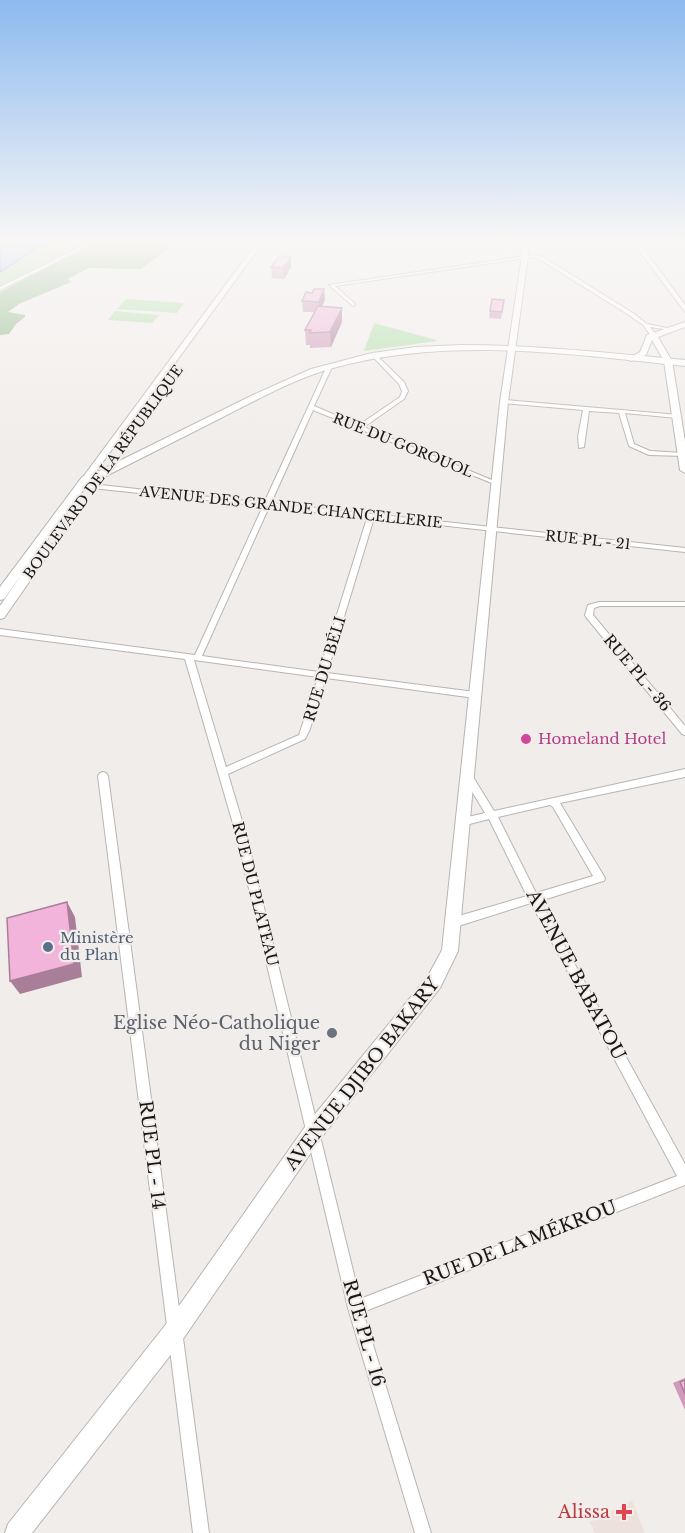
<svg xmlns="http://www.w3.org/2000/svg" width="685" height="1533" font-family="'Libre Baskerville',serif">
<rect width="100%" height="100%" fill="#f1edeb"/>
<polygon fill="#ede1db" points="632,1501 645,1533 595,1533 590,1522"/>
<g fill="#b3dfab">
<polygon points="48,241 72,241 85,244 0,287 0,272"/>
<polygon points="126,299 128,299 184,303 177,313 117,309"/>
<polygon points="115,311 159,315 152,323 108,320"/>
<polygon points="374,323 436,340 437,341 364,351"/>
</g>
<polygon fill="#8db985" points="99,241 172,241 168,249 141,269 89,268 68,279 71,282 19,304 8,312 25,315 25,317 16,324 9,334 0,335 0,292"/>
<polygon fill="#a2c2fa" stroke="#798fb6" stroke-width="1.5" points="0,241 48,241 0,272"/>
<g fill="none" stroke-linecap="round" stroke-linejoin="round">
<defs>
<g id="street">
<polygon points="93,241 98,241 0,290 0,287"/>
<polygon points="533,255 543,257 633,313 647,324 672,329 670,330 650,327 657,336 652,337 643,325 629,315 539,259 533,257 335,286 355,304 355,305 353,306 329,285"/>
<path d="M374 353 404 382 408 391 404 399 364 427 499 483 494 484 313 410 271 503 685 548V552L374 518 327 673 475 692 479 695 475 698 326 678 310 729 305 739 228 774 246 834 360 1299 677 1176 531 903 452 928 448 926 447 923 448 920 452 918 527 896 489 819 462 826 459 825 457 822 459 819 485 813 464 778 462 775 464 772H470L494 811 685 769V777L560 803 605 878 604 881 600 882 540 901 685 1164V1185L363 1312 431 1533H415L348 1308 236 834 185 659 0 635V629L195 655 263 506 82 487 79 485 82 483 264 503 327 366 332 367 314 406 359 425 400 397 402 391 399 384 372 356 371 355ZM269 507 367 518 319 672 202 656ZM194 660 318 677 299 735 226 767ZM550 805 553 807 593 876 536 893 498 817Z"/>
<polygon points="504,400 679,415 679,417 677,418 625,413 634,444 650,451 683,453 685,454 685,456 649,455 629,446 619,413 589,411 584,447 579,448 578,437 583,410 502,403 501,402"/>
<polygon points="599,602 685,602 685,606 600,606 594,608 593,615 685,726 685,735 682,734 586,617 585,615 588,605"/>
<polygon points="103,772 106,773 108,776 209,1533 193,1533 98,776 100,773"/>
</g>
<g id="secondary">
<polygon points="258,241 264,241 89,481 83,481 83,477"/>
<polygon points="522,241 528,241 528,256 508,402 458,951 440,988 321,1138 183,1339 32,1533 5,1533 8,1524 167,1323 307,1124 428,976 442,950 500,402 522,256"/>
<polygon points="632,241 638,241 685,305 685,312"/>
<polygon points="685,322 685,327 658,337 672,361 685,441 685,473 680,470 664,361 652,340 646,355 631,361 627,359 640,352 647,335"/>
</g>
<path id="primary" d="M461 345C536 345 610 353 685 360V366C569 354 448 336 333 368 293 379 255 401 217 420 178 440 139 459 100 479L90 481 45 543 52 544 54 546 4 618 0 619V606L22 574 4 599 0 600V587L82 477 93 474 253 395 311 369 372 353 416 347Z"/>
</defs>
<use href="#street" stroke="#b8b4b2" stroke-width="2"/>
<use href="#secondary" stroke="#b8b4b2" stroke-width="2"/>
<use href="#primary" stroke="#b8b4b2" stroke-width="2"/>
<use href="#street" fill="#fff" fill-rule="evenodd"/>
<use href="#secondary" fill="#fff" fill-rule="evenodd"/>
<use href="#primary" fill="#fff" fill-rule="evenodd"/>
</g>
<g fill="#d09bbb">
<polygon points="271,267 291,267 284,279 272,278"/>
<polygon points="492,299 504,300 501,319 489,318"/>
<polygon points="325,300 322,306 342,322 331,347 310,348 310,345 306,345 305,330 315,312 303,312 302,301"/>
<polygon points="685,1378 685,1410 673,1383"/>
</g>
<g fill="#a97e99">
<polygon points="291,257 291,267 284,279 283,268"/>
<polygon points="324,289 325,300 319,313 319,302"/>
<polygon points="342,308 342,322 331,347 330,332"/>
<polygon points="67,902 75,917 82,977 20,994 10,981"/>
</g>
<g fill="#f2b4da" stroke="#a97e99" stroke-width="1.5">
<polygon points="279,256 291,257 283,268 271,267"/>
<polygon points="314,289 324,289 319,302 302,301 306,292 312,293"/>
<polygon points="492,299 504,300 502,312 490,311"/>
<polygon points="318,306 342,308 330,332 310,333 311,330 305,330"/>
<polygon points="67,902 74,964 10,981 7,918"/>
<polygon points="685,1380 685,1394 680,1382"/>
</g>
<linearGradient id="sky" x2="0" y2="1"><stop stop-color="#8cbaef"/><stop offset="0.53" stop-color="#f9f7f6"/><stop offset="1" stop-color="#f9f7f6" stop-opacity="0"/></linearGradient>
<rect width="685" height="455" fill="url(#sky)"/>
<circle fill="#d1479c" stroke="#f1edeb" stroke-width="2" cx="526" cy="739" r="6"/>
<circle fill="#5c6f8a" stroke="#f1edeb" stroke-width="2" cx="48" cy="947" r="6"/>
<circle fill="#6b7280" stroke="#f1edeb" stroke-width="2" cx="332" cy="1033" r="6"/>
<path fill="#e0444e" stroke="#f1edeb" stroke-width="2" d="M621 1503h6v6h6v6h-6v6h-6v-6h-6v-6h6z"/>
<g text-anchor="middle" stroke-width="4.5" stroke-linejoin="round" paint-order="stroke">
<g font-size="14" fill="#191817" stroke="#f1edeb">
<text transform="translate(403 445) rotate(22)" y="5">RUE DU GOROUOL</text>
<text transform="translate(103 472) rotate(-54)" y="5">BOULEVARD DE LA RÉPUBLIQUE</text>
<text transform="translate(291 507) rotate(6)" y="5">AVENUE DES GRANDE CHANCELLERIE</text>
<text transform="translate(588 540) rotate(6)" y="5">RUE PL - 21</text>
</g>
<g font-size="15" fill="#191817" stroke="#f1edeb">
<text transform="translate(325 669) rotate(-73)" y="5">RUE DU BÉLI</text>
<text transform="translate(637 673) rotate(50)" y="5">RUE PL - 36</text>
<text transform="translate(255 894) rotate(76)" y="5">RUE DU PLATEAU</text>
</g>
<g font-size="15" fill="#b23c85" stroke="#f1edeb" text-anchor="start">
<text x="538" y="744">Homeland Hotel</text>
</g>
<g font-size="15" fill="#4e5e75" stroke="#f1edeb" text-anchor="start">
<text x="60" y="943">Ministère<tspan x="60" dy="17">du Plan</tspan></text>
</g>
<g font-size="18" fill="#191817" stroke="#f1edeb">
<text transform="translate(576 975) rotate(62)" y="6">AVENUE BABATOU</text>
<text transform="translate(362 1074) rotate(-52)" y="6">AVENUE DJIBO BAKARY</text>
<text transform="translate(152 1155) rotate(83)" y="6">RUE PL - 14</text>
<text transform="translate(520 1243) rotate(-21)" y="6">RUE DE LA MÉKROU</text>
<text transform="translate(364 1333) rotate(74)" y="6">RUE PL - 16</text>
</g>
<g font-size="18" fill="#5b616d" stroke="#f1edeb" text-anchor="end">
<text x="320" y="1029">Eglise Néo-Catholique<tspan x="320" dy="21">du Niger</tspan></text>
</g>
<g font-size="18" fill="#be3a42" stroke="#f1edeb" text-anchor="end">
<text x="610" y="1518">Alissa</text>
</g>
</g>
</svg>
